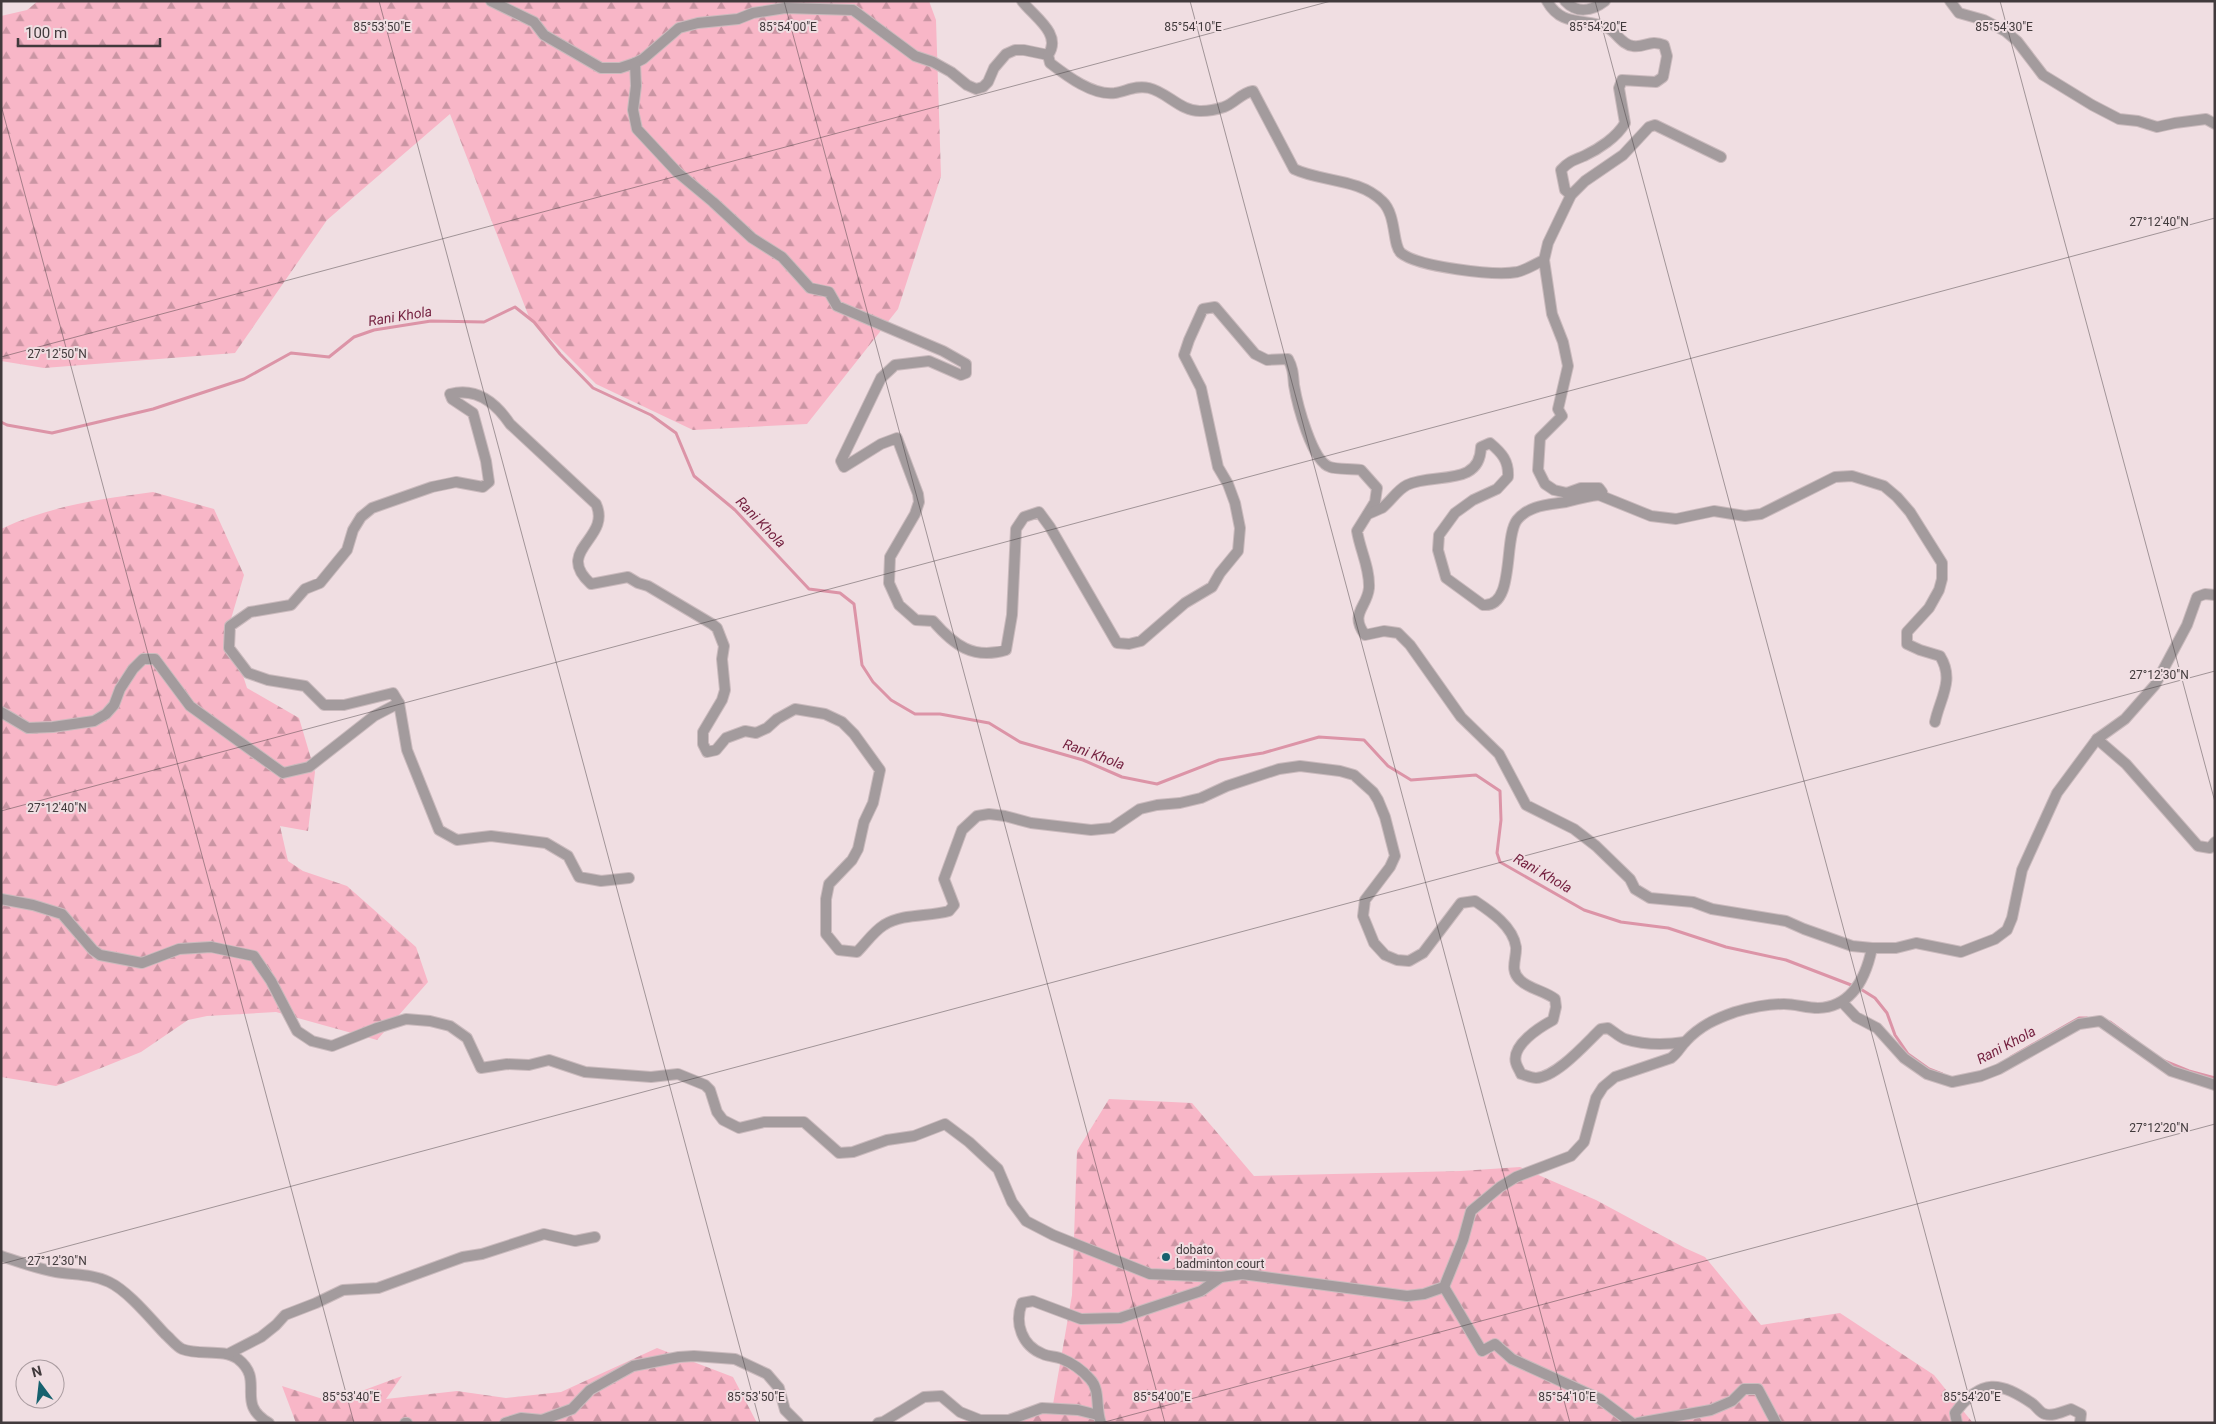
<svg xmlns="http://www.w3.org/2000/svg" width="2216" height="1424" font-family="Roboto,sans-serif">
<defs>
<pattern id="forest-firs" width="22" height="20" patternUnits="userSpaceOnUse" patternTransform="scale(1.25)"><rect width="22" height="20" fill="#f8b6c7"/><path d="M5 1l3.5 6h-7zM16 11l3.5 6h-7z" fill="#ca95a3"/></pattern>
</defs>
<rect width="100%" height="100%" fill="#f0dee2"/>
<g fill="url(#forest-firs)">
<polygon points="38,1 929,1 936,20 941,176 898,309 807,424 693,430 596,384 529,317 450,114 327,220 235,353 44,368 1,361 1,16 27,10"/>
<path d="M153 492 214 509 244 575 228 629 247 688 299 718 315 772 308 831 280 826 288 861 303 871 347 886 416 947 428 982 377 1040 276 1012 207 1016 188 1020 141 1052 56 1086 1 1077V529C49 506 101 499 153 492Z"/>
<polygon points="1109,1099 1192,1103 1254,1176 1461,1171 1520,1167 1596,1200 1685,1248 1705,1257 1761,1325 1840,1313 1934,1375 1973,1423 930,1423 981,1420 1052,1410 1072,1295 1077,1151"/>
<polygon points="657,1348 733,1377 757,1423 296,1423 282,1386 332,1402 402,1376 386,1399 457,1391 506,1398 561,1392"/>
</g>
<polygon fill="#f8b6c7" points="1164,1244 1178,1265 1168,1271 1154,1250"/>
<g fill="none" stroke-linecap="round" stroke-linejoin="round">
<g stroke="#dc94a7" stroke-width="3">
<polyline points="1,422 7,425 52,433 153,409 244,379 291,353 329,357 354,337 374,330 431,321 484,322 515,307 534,322 560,354 593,388 651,415 676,433 694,476 735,510 809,589 840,593 854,604 862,665 873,682 891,700 915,714 940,714 989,723 1020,742 1083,760 1122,777 1157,784 1219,760 1263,753 1319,737 1364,740 1388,766 1411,780 1476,775 1500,791 1501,820 1497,853 1500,862 1584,910 1621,922 1668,928 1726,947 1786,960 1859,988 1875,998 1887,1013 1895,1035 1908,1054 1929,1069 1942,1074"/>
<polyline points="2110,1022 2129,1036"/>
<polyline points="2011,1057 2079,1018 2087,1018"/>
<polyline points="2162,1060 2189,1071 2215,1078"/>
</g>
<defs>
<g id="minor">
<polyline points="491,1 534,22 544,35 601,68 620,68 635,63 643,59 679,28 698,23 738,19 753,13 785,8 853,10 915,56 933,62 951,72 967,85 976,89 983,87 988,82 994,68 1006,54 1015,50 1024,50 1048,55"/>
<path d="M1022 1C1033 16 1063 34 1048 55L1050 63C1067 76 1093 96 1115 93 1127 91 1136 85 1149 88 1167 92 1181 112 1201 111 1207 111 1218 109 1224 107 1235 103 1241 93 1253 91L1294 169C1321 182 1359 178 1382 201 1397 215 1392 245 1401 253 1418 267 1495 276 1517 272 1526 270 1535 264 1544 260"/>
<path d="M1547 1C1562 28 1585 17 1608 28 1617 33 1622 45 1633 46 1645 48 1650 39 1664 45L1667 56 1663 77 1656 82 1622 80 1619 88 1625 123C1617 137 1599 149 1584 156 1574 160 1568 162 1561 170L1565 190 1571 195"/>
<path d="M1565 1C1577 14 1592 11 1605 1"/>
<polyline points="1950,1 1959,13 1984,20 2005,31 2017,41 2043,75 2092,105 2119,119 2138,121 2157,127 2175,123 2206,119 2215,124"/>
<path d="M635 63 636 86 633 110 637 129 677 172 713 202 752 238 782 257 810 288 829 292 837 306 943 351 966 364V373L961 375 929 361 895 365 881 378 841 461 844 467 881 444 897 438 918 494 919 502 915 514 890 557 889 583 899 605 916 620 933 621C954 645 973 660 1006 650L1012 615 1016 529 1024 517 1039 512 1050 527 1117 643 1129 644 1141 641 1185 603 1212 587 1220 573 1238 551 1240 528 1235 503 1228 484 1218 467 1201 388 1184 355 1189 340 1203 309 1215 307 1255 354 1267 360 1288 359C1293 368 1293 374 1294 385 1297 403 1312 462 1330 467 1338 470 1352 468 1361 470L1377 488 1375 502 1357 531C1360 550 1370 568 1369 588 1367 608 1349 613 1365 635L1384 631 1398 633 1410 645 1461 717 1499 754 1526 805 1574 829 1596 846 1630 879 1635 889 1650 898 1693 902 1712 909 1786 921 1804 929 1852 946 1872 948"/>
<path d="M1599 495 1651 516 1676 519 1714 511 1745 516 1761 514 1835 477 1852 476 1884 486 1897 497 1910 512 1942 563V579L1939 590 1929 608 1907 632V644L1920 650 1940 656C1955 680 1940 698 1935 722"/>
<path d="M1368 514C1372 512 1378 510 1382 508 1391 501 1397 490 1407 485 1433 472 1480 488 1481 447L1490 443C1502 453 1509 461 1508 477L1497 489 1473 500 1455 513 1439 535 1438 550 1446 578 1483 605C1516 608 1503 538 1517 520 1529 505 1548 505 1566 502 1577 499 1588 496 1599 495L1602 492 1599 488H1581L1567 493 1554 490 1545 484 1538 470 1540 438 1562 416 1558 409 1568 366 1563 342 1552 314 1544 260 1548 243 1571 195 1585 181 1623 155 1649 127 1655 125 1721 157"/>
<polyline points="1,712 28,728 53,727 94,721 106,714 114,705 120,689 133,669 143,659 155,659 190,706 283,773 309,767 374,716 399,703"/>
<polyline points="2097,739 2126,764 2198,846 2210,848 2215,842"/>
<path d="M629 878 601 881 579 877 568 856 546 843 491 836 457 840 439 830 407 750 399 703 393 693 344 705H324L305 686 268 680 248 673 229 648 230 626 250 612 291 605 305 589 320 583 347 550 353 530 361 517 372 508 432 487 456 482 483 487 489 482 486 461 473 413 452 399 450 394C477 387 496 403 510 424L596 504C612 539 553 550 591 584L628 577 638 583 648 586 712 624 717 628 724 646 722 659 725 690 722 700 703 732V744L707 752 716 750 726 738 745 731 756 733 767 728 777 719 795 709 825 714 842 722 854 734 880 770 873 803 864 822 858 849 852 860 829 884 826 899V934L839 950 857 952C866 943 873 932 884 925 904 913 928 917 949 911L954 905 944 879 962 830 977 816 989 814 1005 816 1031 823 1091 830 1112 828 1140 809 1157 805 1180 803 1201 798 1227 786 1279 769 1300 766 1340 771 1354 775 1373 792 1378 800 1385 817 1395 856 1390 867 1365 900 1363 916 1374 943 1385 955 1397 960 1409 961 1423 953 1461 903 1475 901C1490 911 1513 926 1516 947 1517 958 1509 970 1520 980 1529 989 1545 991 1555 999L1556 1007 1553 1020C1540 1027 1511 1045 1516 1063 1517 1067 1520 1071 1521 1074 1525 1075 1532 1078 1536 1078 1557 1077 1587 1042 1601 1029L1608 1028C1613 1031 1619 1037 1625 1039 1644 1045 1666 1045 1685 1042"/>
<polyline points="1,899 33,905 62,914 93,950 100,955 142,963 179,949 211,947 254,956 271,981 297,1031 312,1041 332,1046 377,1028 406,1019 430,1021 450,1026 467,1038 481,1068 507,1064 529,1065 549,1060 585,1072 651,1077 678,1074 705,1085 710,1090 717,1112 723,1120 739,1128 764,1122 804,1122 839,1153 853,1152 887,1140 914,1136 945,1124 969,1142 998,1169 1012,1202 1026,1221 1053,1235 1150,1274 1221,1277"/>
<polyline points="1842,1002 1856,1017 1877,1028 1904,1058 1927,1074 1952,1082 1981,1076 1999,1069 2079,1024 2100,1021 2171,1071 2215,1085"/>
<path d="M1 1256C19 1262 38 1269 56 1272 74 1275 93 1274 109 1282 128 1291 150 1318 165 1334 170 1338 176 1346 182 1349 200 1356 223 1348 238 1359 266 1381 234 1403 269 1423"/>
<polyline points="1444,1287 1482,1351 1495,1344 1512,1359 1600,1399 1632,1423"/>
<polyline points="228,1354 261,1337 276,1325 285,1315 316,1303 343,1290 378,1288 463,1257 482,1254 544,1234 575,1241 595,1237"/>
<polyline points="405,1423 407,1423"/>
<polyline points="505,1423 521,1418 542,1420 572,1409 590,1390 633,1366 679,1357 694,1356 735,1359 767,1374 779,1388 785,1410 798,1423"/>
<polyline points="878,1423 883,1422 924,1397 941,1396 960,1412 980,1420 1009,1420 1042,1408 1078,1410 1098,1415"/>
<path d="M1101 1423C1095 1409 1101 1390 1090 1379 1083 1371 1072 1363 1062 1359 1056 1356 1049 1357 1043 1354 1022 1346 1014 1323 1022 1303L1033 1301 1081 1319 1120 1318 1201 1291 1221 1277 1242 1274 1407 1296 1424 1294 1444 1287 1463 1240 1471 1211 1500 1187 1516 1177 1571 1156 1584 1142 1596 1098 1603 1087 1615 1077 1671 1058C1678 1053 1680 1047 1686 1041 1700 1026 1715 1019 1735 1012 1749 1008 1768 1004 1784 1004 1795 1004 1807 1008 1818 1008 1852 1007 1866 977 1872 948H1896L1916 943 1961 952 1995 939 2007 930 2012 918 2022 870 2057 793 2097 739 2125 719 2155 685 2187 625 2197 597 2205 594 2215 595"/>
<polyline points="1638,1423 1711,1410 1732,1401 1744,1389 1758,1389 1776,1423"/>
<path d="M1957 1423 1955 1413C1981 1378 2000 1381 2033 1404 2037 1407 2040 1413 2045 1414 2053 1417 2063 1411 2071 1409L2081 1414 2080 1423"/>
</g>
</defs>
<use href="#minor" stroke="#cababd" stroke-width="12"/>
<use href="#minor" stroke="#a39b9d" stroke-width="10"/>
</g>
<path fill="none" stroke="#413a3c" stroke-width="1" stroke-opacity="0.45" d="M379 1 760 1423M784 1 1165 1423M1190 1 1570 1423M1595 1 1976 1423M2000 1 2215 802M1 105 354 1423M1 357 1331 1M1 811 2215 218M1 1264 2215 671M1101 1423 2215 1124"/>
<circle fill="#16616e" stroke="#f0dee2" stroke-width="2" cx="1166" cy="1257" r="5"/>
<g text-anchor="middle" stroke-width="4" stroke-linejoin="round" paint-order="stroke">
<g font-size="12" fill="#413a3c" stroke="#f0dee2" text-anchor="start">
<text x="1176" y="1254">dobato<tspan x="1176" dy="14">badminton court</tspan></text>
</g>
<g font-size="14" font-style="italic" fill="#731f3e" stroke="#f0dee2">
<text transform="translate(400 316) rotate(-9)" y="5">Rani Khola</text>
<text transform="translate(761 522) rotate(46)" y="5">Rani Khola</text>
<text transform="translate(1094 754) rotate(20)" y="5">Rani Khola</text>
<text transform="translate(1543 873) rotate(30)" y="5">Rani Khola</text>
<text transform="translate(2006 1045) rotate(-28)" y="5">Rani Khola</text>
</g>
</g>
<g font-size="12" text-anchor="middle" fill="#413a3c" stroke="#f0dee2" stroke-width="4" stroke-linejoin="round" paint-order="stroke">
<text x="382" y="31">85°53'50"E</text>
<text x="788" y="31">85°54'00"E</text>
<text x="1193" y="31">85°54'10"E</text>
<text x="1598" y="31">85°54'20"E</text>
<text x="2004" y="31">85°54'30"E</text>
<text x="2159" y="226">27°12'40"N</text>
<text x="57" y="358">27°12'50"N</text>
<text x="2159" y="679">27°12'30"N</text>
<text x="57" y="812">27°12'40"N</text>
<text x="2159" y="1132">27°12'20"N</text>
<text x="57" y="1265">27°12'30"N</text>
<text x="351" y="1401">85°53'40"E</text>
<text x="756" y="1401">85°53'50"E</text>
<text x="1162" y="1401">85°54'00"E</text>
<text x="1567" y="1401">85°54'10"E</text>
<text x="1972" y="1401">85°54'20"E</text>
</g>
<rect width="2216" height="1424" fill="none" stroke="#413a3c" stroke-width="5"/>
<g transform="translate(40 1384) rotate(345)"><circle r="24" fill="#f0dee2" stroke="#aa9ca0"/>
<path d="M0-4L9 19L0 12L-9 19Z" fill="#16616e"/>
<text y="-8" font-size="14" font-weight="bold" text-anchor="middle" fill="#413a3c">N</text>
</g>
<path d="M18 38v8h142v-8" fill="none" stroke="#413a3c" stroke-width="2.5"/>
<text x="25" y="38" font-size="15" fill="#413a3c" stroke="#f0dee2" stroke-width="4" paint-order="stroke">100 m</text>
</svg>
